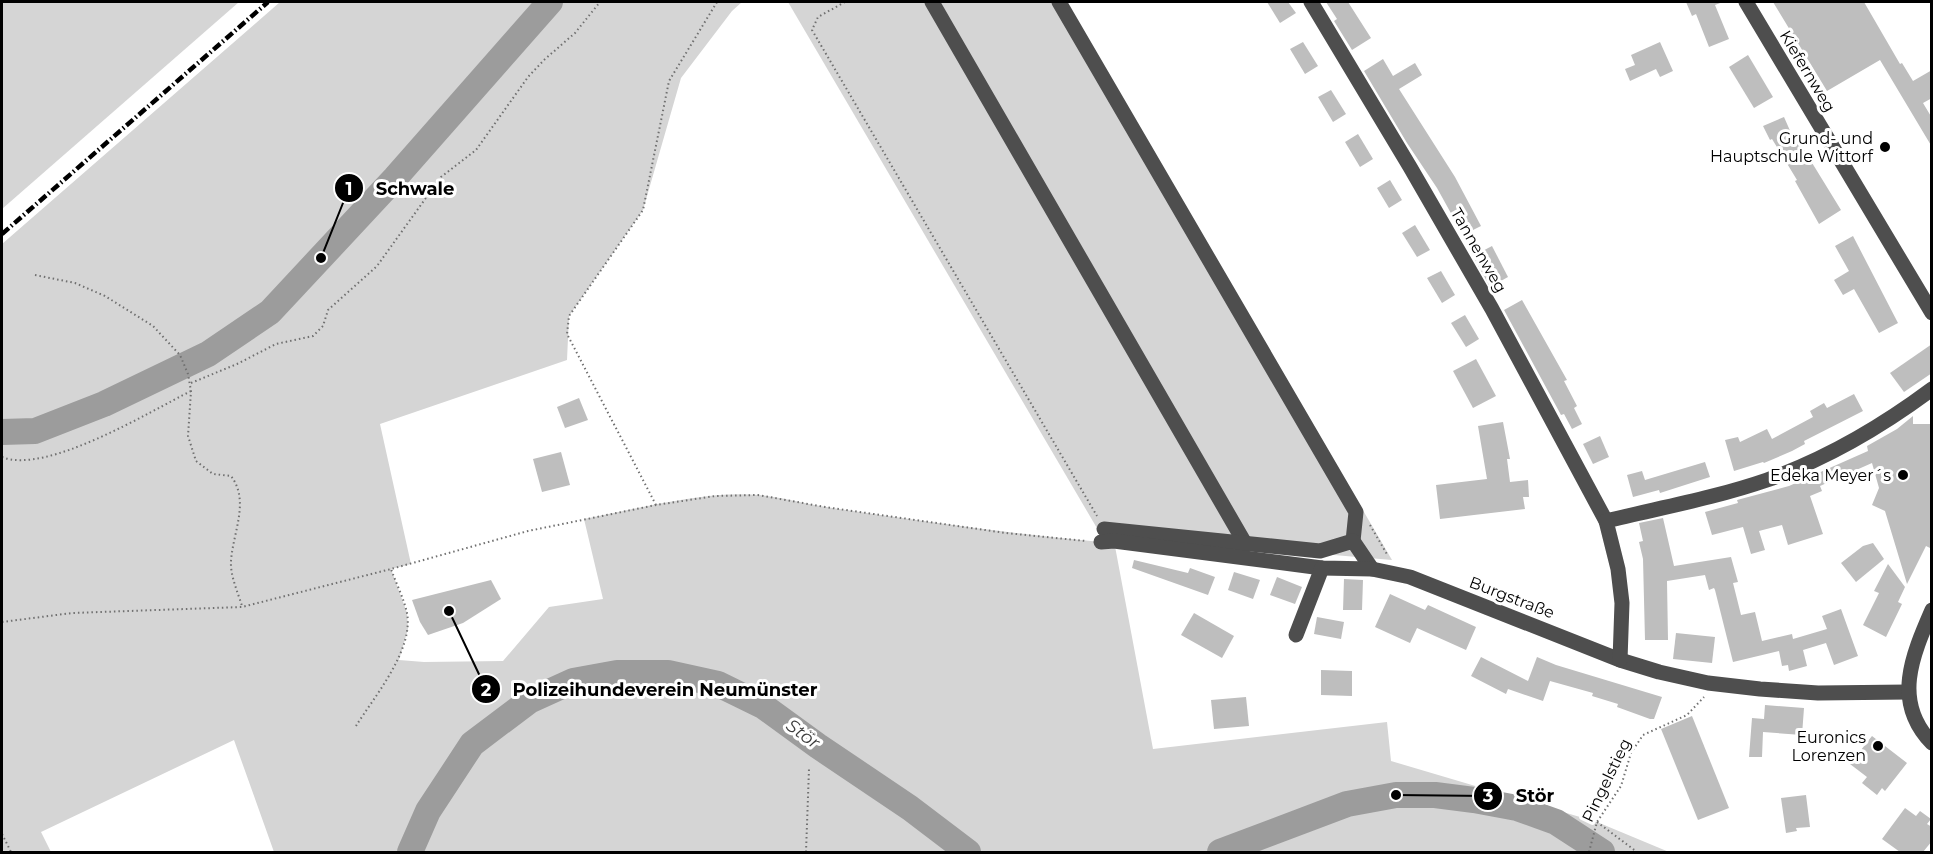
<svg xmlns="http://www.w3.org/2000/svg" width="1933" height="854" font-family="Montserrat,sans-serif">
<rect width="100%" height="100%" fill="#fff"/>
<g fill="#d5d5d5">
<polygon points="2,2 239,2 2,209"/>
<path d="M280 2H742L732 11 681 78 643 210 569 316 567 360 380 424 411 564 391 569 407 613 408 629 399 660 424 662 503 661 549 607 603 599 584 519C636 509 707 490 759 495 786 498 813 506 839 509 927 522 1013 534 1101 542L1114 541 1153 749 1387 722 1391 761 1597 822 1669 852H274L234 740 41 832 51 852H2V244Z"/>
<polygon points="788,2 1066,2 1392,560 1101,535"/>
</g>
<g fill="none" stroke-linecap="round" stroke-linejoin="round">
<g stroke="#9c9c9c" stroke-width="26">
<polyline points="2,432 35,431 104,404 208,354 270,312 395,178 550,2"/>
<polyline points="410,852 428,811 472,744 529,701 573,681 617,673 668,673 718,684 763,706 818,746 910,808 968,852"/>
<polyline points="1220,852 1347,804 1396,795 1435,795 1474,800 1517,808 1556,822 1602,852"/>
</g>
</g>
<g fill="#bebebe">
<polygon points="1267,2 1288,2 1296,13 1280,23"/>
<polygon points="1326,2 1348,2 1371,38 1352,50 1334,21 1337,19"/>
<polygon points="1686,2 1723,2 1715,5 1729,39 1709,47 1696,14 1692,16"/>
<polygon points="1773,2 1864,2 1900,64 1902,63 1913,81 1932,70 1932,98 1923,103 1932,118 1932,147 1880,60 1827,91"/>
<polygon points="1303,42 1318,66 1305,74 1290,49"/>
<polygon points="1660,42 1673,71 1660,77 1656,69 1630,81 1625,69 1635,65 1631,55"/>
<polygon points="1748,55 1773,97 1754,108 1729,67"/>
<polygon points="1383,59 1393,76 1415,63 1422,75 1399,89 1455,177 1481,226 1463,235 1437,188 1407,143 1364,71"/>
<polygon points="1331,90 1346,114 1333,122 1318,97"/>
<polygon points="1784,117 1795,142 1798,140 1841,210 1819,224 1795,181 1797,180 1772,139 1770,140 1763,126"/>
<polygon points="1358,134 1373,159 1360,167 1345,142"/>
<polygon points="1390,180 1402,200 1389,208 1377,188"/>
<polygon points="1415,225 1430,250 1417,257 1402,233"/>
<polygon points="1853,236 1898,323 1879,333 1854,289 1843,295 1834,280 1849,271 1835,246"/>
<polygon points="1492,246 1508,277 1490,287 1473,256"/>
<polygon points="1441,271 1455,295 1442,303 1427,278"/>
<polygon points="1522,300 1567,380 1564,381 1577,406 1574,408 1582,424 1572,429 1564,414 1561,415 1504,310"/>
<polygon points="1465,315 1479,339 1466,347 1451,323"/>
<polygon points="1932,344 1932,373 1904,392 1890,373"/>
<polygon points="1476,359 1496,396 1473,408 1453,371"/>
<polygon points="1854,394 1863,411 1804,441 1805,444 1792,451 1764,463 1763,462 1734,471 1725,440 1738,437 1740,442 1767,429 1772,439 1813,417 1810,411 1824,403 1827,408"/>
<polygon points="579,398 588,420 565,428 557,407"/>
<polygon points="1913,416 1913,424 1932,424 1932,549 1926,546 1907,584 1885,511 1872,505 1879,488 1872,463 1820,486 1822,491 1810,496 1823,534 1788,545 1782,525 1759,531 1765,550 1751,554 1743,527 1712,535 1705,512 1738,503 1737,500 1789,486 1868,451 1867,446 1897,429"/>
<polygon points="1503,422 1510,459 1507,459 1510,482 1528,480 1529,497 1523,497 1525,509 1440,519 1436,485 1487,479 1478,426"/>
<polygon points="1600,436 1609,457 1593,464 1583,444"/>
<polygon points="561,452 570,485 542,492 533,459"/>
<polygon points="1705,462 1710,477 1660,493 1659,490 1633,497 1627,475 1642,471 1645,480"/>
<polygon points="1663,518 1674,566 1731,557 1738,582 1733,583 1741,615 1755,612 1762,641 1792,634 1793,639 1827,629 1822,616 1841,609 1858,656 1834,665 1826,643 1803,650 1807,666 1789,671 1788,665 1782,666 1779,651 1733,662 1715,590 1714,588 1709,590 1705,575 1667,581 1668,640 1645,640 1643,559 1639,542 1643,541 1639,523"/>
<polygon points="1873,543 1884,559 1856,582 1841,563 1863,546"/>
<polygon points="1134,560 1188,573 1190,568 1215,577 1208,595 1132,568"/>
<polygon points="1888,564 1905,587 1898,602 1902,604 1886,637 1863,625 1879,593 1874,591"/>
<polygon points="1234,572 1260,580 1253,599 1228,590"/>
<polygon points="1277,577 1302,587 1295,604 1270,595"/>
<polygon points="1344,579 1363,580 1362,610 1343,610"/>
<polygon points="491,580 501,599 463,623 428,635 420,622 412,600"/>
<polygon points="1390,594 1425,610 1428,605 1476,627 1466,650 1417,628 1410,643 1375,627"/>
<polygon points="1194,613 1234,636 1222,658 1181,635"/>
<polygon points="1317,617 1344,622 1341,639 1314,634"/>
<polygon points="1676,633 1715,637 1712,663 1673,659"/>
<polygon points="1481,657 1528,681 1537,657 1556,665 1662,697 1654,719 1650,719 1617,707 1618,704 1592,696 1593,693 1550,681 1543,701 1508,689 1506,694 1471,676"/>
<polygon points="1321,670 1352,671 1352,696 1321,695"/>
<polygon points="1246,697 1249,726 1214,729 1211,700"/>
<polygon points="1765,705 1804,708 1802,735 1763,732 1762,757 1749,757 1752,718 1764,719"/>
<polygon points="1692,716 1729,808 1698,820 1661,729"/>
<polygon points="1872,736 1907,763 1885,791 1882,788 1877,795 1862,783 1867,777 1850,764"/>
<polygon points="1806,795 1810,827 1796,828 1797,831 1786,833 1781,798"/>
<polygon points="1905,808 1916,816 1920,811 1931,819 1927,824 1932,827 1932,841 1923,852 1900,852 1882,839"/>
</g>
<g fill="none" stroke-linecap="round" stroke-linejoin="round">
<g stroke="#707070" stroke-width="2" stroke-dasharray="1.5 3" stroke-linecap="butt">
<polyline points="845,2 818,17 812,30 1097,516"/>
<path d="M35 275 75 283 105 296 153 326 180 355 188 374 191 391 188 436 196 461 213 474 231 476C250 501 233 532 231 561 230 575 238 593 242 606"/>
<polyline points="191,383 237,364 276,344 313,336 323,326 328,310 377,266 441,177 476,150 528,77 544,60 575,33 600,2"/>
<path d="M2 457C46 475 149 412 191 391"/>
<polyline points="656,505 567,334 569,316 643,210 669,81 717,2"/>
<polyline points="1370,525 1388,556"/>
<polyline points="2,622 72,613 242,607 391,569 528,531 656,505 715,496 758,495 825,507 1006,533 1086,541"/>
<path d="M356 726C374 697 414 650 407 613 404 599 396 583 391 569"/>
<polyline points="1597,822 1637,852"/>
<polyline points="2,834 11,852"/>
<polyline points="806,852 809,769"/>
<polyline points="1589,852 1597,822 1621,786 1631,753 1643,735 1687,715 1704,697"/>
</g>
<g stroke="#4e4e4e" stroke-width="15">
<polyline points="932,2 1246,545"/>
<polyline points="1059,2 1356,512 1353,541"/>
<polyline points="1311,2 1410,167 1492,309 1606,521"/>
<polyline points="1746,2 1932,313"/>
<polyline points="1104,529 1320,551 1353,541 1372,569"/>
<polyline points="1101,542 1114,541 1322,568 1372,569 1410,577 1620,660 1659,672 1708,683 1760,689 1818,693 1908,692"/>
<path d="M1932 610C1912 656 1892 702 1932 743"/>
<polyline points="1296,635 1322,568"/>
<path d="M1620 660 1622 603 1618 569 1606 521C1659 508 1715 498 1767 480 1826 459 1881 427 1932 389"/>
</g>
<polyline stroke="#000" stroke-width="4.5" stroke-dasharray="9 3 1.5 3" stroke-linecap="butt" points="2,234 268,2"/>
</g>
<g fill="#000" stroke="#fff" stroke-width="2">
<circle cx="1885" cy="147" r="6"/>
<circle cx="1903" cy="475" r="6"/>
<circle cx="1878" cy="746" r="6"/>
</g>
<g text-anchor="middle" stroke-width="6" stroke-linejoin="round" paint-order="stroke">
<g font-size="16" fill="#000" stroke="#fff">
<text transform="translate(1808 71) rotate(59)" y="6">Kiefernweg</text>
<text transform="translate(1479 250) rotate(60)" y="6">Tannenweg</text>
<text transform="translate(1512 597) rotate(21)" y="6">Burgstraße</text>
<text transform="translate(1606 780) rotate(-64)" y="6">Pingelstieg</text>
</g>
<g font-size="16" fill="#000" stroke="#fff" text-anchor="end">
<text x="1873" y="144">Grund- und<tspan x="1873" dy="18">Hauptschule Wittorf</tspan></text>
<text x="1891" y="481">Edeka Meyer´s</text>
<text x="1866" y="743">Euronics<tspan x="1866" dy="18">Lorenzen</tspan></text>
</g>
<g font-size="18" font-style="italic" fill="#3d3d3d" stroke="#fff">
<text transform="translate(803 734) rotate(36)" y="6">Stör</text>
</g>
</g>
<path fill="none" stroke="#000" stroke-width="2" d="M321 258L349 188M449 611L486 689M1396 795L1488 796"/>
<g fill="#000" stroke="#fff" stroke-width="2">
<circle cx="321" cy="258" r="6"/>
<circle cx="449" cy="611" r="6"/>
<circle cx="1396" cy="795" r="6"/>
<circle cx="349" cy="188" r="15"/>
<circle cx="486" cy="689" r="15"/>
<circle cx="1488" cy="796" r="15"/>
</g>
<g font-size="18" text-anchor="middle" font-weight="bold" fill="#fff">
<text x="349" y="195">1</text>
<text x="486" y="696">2</text>
<text x="1488" y="802">3</text>
</g>
<g font-size="18" text-anchor="middle" font-weight="bold" fill="#000" stroke="#fff" stroke-width="6" stroke-linejoin="round" paint-order="stroke">
<text x="415" y="195">Schwale</text>
<text x="665" y="696">Polizeihundeverein Neumünster</text>
<text x="1535" y="802">Stör</text>
</g>
<rect width="1933" height="854" fill="none" stroke="#000000" stroke-width="6"/>
</svg>
